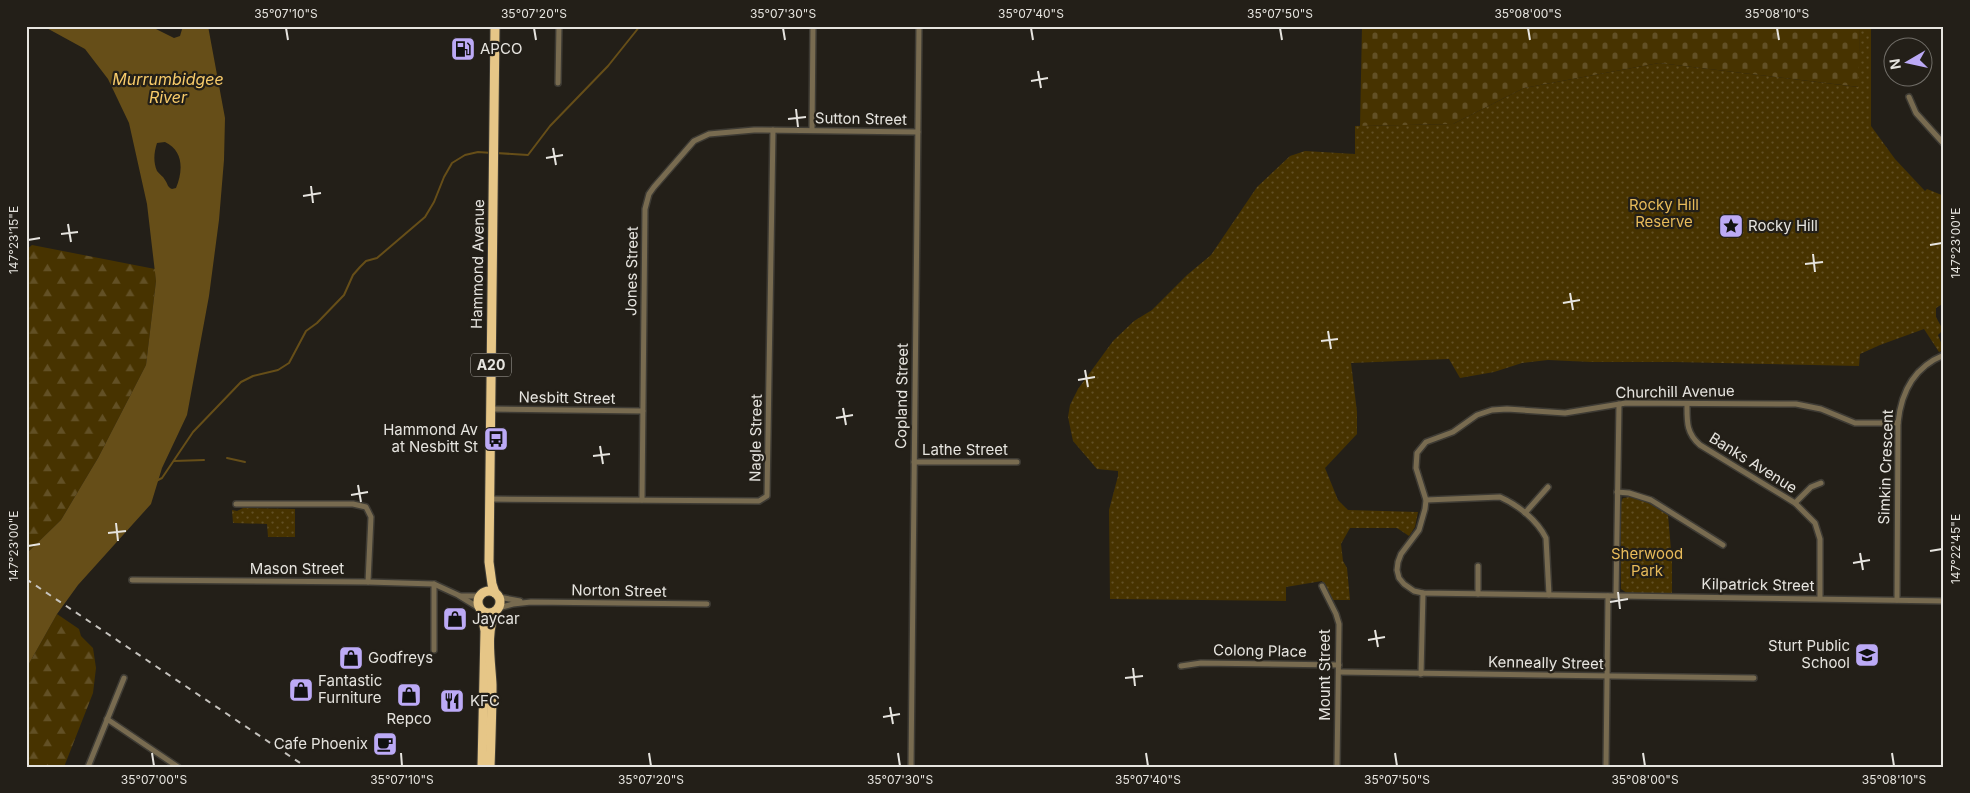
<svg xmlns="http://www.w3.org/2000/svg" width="1970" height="793" font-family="Inter,sans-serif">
<defs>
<pattern id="forest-firs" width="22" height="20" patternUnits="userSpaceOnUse" patternTransform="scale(1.25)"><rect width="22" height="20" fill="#473300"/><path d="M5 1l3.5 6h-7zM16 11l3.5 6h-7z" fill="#625025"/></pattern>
<pattern id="cemetery-stones" width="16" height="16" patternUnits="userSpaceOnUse" patternTransform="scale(1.25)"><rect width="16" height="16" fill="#473300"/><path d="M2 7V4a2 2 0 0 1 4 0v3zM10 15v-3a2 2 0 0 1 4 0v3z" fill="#625025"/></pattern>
<pattern id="park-dots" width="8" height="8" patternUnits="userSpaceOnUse" patternTransform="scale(1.25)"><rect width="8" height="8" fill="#473300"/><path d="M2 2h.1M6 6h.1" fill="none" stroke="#625025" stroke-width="1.8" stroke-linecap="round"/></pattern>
</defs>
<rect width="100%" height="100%" fill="#231f18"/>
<g fill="url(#forest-firs)">
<polygon points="32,245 155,269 156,281 146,365 98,458 61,520 26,554 26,250"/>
<polygon points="57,614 79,629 81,636 93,648 96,668 93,693 64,767 26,767 26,669"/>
</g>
<polygon fill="url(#cemetery-stones)" points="1362,26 1860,26 1859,87 1659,63 1524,88 1453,124 1360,126"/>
<g fill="url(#park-dots)">
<polygon points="1860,26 1871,26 1871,126 1895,159 1925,191 1927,189 1944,196 1944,303 1936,308 1936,317 1943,330 1938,335 1944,350 1939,352 1924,329 1880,345 1860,354 1859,366 1675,362 1591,362 1548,360 1522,363 1494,372 1460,378 1449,359 1351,363 1357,412 1357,434 1325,468 1338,500 1348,510 1418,512 1415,527 1409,536 1397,528 1350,528 1341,544 1343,561 1347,568 1350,600 1331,600 1322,581 1286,587 1286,601 1110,599 1109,510 1118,476 1118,471 1097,469 1073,441 1068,417 1070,405 1078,389 1113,341 1134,321 1152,310 1187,275 1211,255 1257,187 1290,156 1305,151 1355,154 1355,126 1453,124 1524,88 1659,63 1858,87"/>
<polygon points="1630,497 1645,501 1668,515 1672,561 1672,593 1627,593 1621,589 1621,502 1623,498"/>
<polygon points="243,508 295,509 295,537 268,537 267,524 233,523 232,510 237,511"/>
</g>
<path fill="#664e18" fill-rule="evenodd" d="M43 26H150L174 38 180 36 183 26H208L225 118 224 160 219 220 209 296 187 415 162 468 151 504 78 585 57 614 26 669V554L61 520 98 458 146 365 156 281 147 204 129 123 108 79 85 49ZM165 142C184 151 183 171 176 188L172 189C167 187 168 184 165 180 163 176 159 174 157 171 153 162 154 152 157 143Z"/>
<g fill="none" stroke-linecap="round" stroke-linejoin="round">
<g stroke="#664e18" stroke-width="2">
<polyline points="496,153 528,155 550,126 608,66 640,26"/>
<polyline points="227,458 245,462"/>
<polyline points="174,461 204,460"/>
<polyline points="156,481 162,478 193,432 241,382 253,376 278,370 289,363 306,331 317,323 344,295 353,275 360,267 366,261 377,258 425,217 434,202 444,177 452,163 465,155 478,152 492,153"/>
</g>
<defs>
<g id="minor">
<polyline points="558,83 559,26"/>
<polyline points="1909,97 1916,113 1944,144"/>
<polyline points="812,130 813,26"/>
<path d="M1687 404C1687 421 1686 433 1700 445L1795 503 1815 523 1820 539V598"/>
<polyline points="490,409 643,411"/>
<polyline points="1898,423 1855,423 1821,409 1796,404 1626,403 1565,413 1507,409 1492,410 1477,415 1453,432 1426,442 1417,453 1416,468 1426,500 1425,509 1419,530 1401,554 1398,562 1397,570 1399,578 1404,584 1414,591 1423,593 1944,601"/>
<polyline points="914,462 1017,462"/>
<polyline points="1617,492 1629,493 1651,500 1723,545"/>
<polyline points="489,499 759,501 767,496 773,130"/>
<polyline points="642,500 645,209 649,194 654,187 694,141 709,134 754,130 918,132"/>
<path d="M1426 500 1500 497C1518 505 1537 520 1546 538L1549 595"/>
<polyline points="1795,503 1811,487 1821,483"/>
<polyline points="236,504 353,504 366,507 371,517 368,582"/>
<polyline points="1525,513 1548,487"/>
<polyline points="132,580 368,582 434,584 458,595 479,608"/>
<polyline points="1322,586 1336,614 1339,624 1337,767"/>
<polyline points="1478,594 1478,566"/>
<polyline points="461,596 479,596"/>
<polyline points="1616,596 1619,404"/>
<polyline points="499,597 520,601"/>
<path d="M1897 600 1898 423C1901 392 1914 367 1944 355"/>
<polyline points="498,608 513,604 531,602 707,604"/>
<polyline points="434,650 434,584"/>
<polyline points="1181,666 1201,663 1339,665"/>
<polyline points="1339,672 1754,678"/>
<polyline points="1421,674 1423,593"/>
<polyline points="107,719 178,767"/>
<polyline points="88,767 124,678"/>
<polyline points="911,767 919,26"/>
<polyline points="1606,767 1608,596"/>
</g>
<g id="trunk">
<polyline points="495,26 489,562 492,584 495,593"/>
<circle cx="489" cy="602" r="11"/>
<polyline points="481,610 485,631 482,767"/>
<path d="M490 767C491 739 492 712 492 685 491 662 485 631 496 611"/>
</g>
</defs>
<use href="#minor" stroke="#3e3b34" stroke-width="8"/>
<use href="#trunk" stroke="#3e3b34" stroke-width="11"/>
<use href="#minor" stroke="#786b50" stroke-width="5"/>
<use href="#trunk" stroke="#e6c687" stroke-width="9"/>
<polyline stroke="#c6c3be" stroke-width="2" stroke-dasharray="6 6" stroke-linecap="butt" points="26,579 306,767"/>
</g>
<path fill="none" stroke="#e6e4df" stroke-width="2" d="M286 28 288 40M534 28 536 40M783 28 785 40M1031 28 1033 40M1280 28 1282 40M1528 28 1530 40M1777 28 1779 40M1038 71 1041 88M1031 81 1048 78M796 109 798 127M788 119 806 117M553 148 556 165M546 158 563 155M311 186 313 203M303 196 321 193M68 224 71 242M61 234 78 232M28 240 40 238M1930 245 1942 243M1813 254 1815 272M1805 264 1823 262M1570 293 1573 310M1563 303 1580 300M1328 331 1331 349M1321 341 1338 339M1085 370 1088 387M1078 380 1095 377M843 408 846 425M836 418 853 415M600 446 603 464M593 456 610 454M358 485 361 502M351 495 368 492M116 523 118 541M108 533 126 531M28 546 40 544M1930 551 1942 549M1860 553 1863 570M1853 563 1870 560M1618 592 1620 609M1610 602 1628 599M1375 630 1378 647M1368 640 1385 637M1133 668 1135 686M1125 678 1143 676M890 707 893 724M883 717 900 714M152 753 154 766M401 753 402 766M649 753 651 766M898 753 900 766M1146 753 1148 766M1395 753 1397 766M1643 753 1645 766M1892 753 1894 766"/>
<defs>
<symbol id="fuel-square" viewBox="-11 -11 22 22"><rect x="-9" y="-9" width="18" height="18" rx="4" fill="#bcaaf6" stroke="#231f18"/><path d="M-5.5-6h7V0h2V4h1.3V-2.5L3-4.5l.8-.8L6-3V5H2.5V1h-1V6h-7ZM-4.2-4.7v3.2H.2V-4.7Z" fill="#111"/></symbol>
<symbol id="sight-square" viewBox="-11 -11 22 22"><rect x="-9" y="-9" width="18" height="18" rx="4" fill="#bcaaf6" stroke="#231f18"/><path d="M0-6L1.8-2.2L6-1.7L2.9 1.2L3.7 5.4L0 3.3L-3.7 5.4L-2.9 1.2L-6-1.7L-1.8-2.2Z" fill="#111"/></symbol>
<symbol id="bus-square" viewBox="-11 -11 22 22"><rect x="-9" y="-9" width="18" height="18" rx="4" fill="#bcaaf6" stroke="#231f18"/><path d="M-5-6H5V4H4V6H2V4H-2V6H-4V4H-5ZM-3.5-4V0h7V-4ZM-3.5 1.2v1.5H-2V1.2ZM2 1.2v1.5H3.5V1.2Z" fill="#111"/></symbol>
<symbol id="shop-square" viewBox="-11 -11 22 22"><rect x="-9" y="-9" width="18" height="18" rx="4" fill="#bcaaf6" stroke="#231f18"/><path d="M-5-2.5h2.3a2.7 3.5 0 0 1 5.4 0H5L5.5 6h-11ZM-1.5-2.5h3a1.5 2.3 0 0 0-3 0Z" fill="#111"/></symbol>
<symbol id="school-square" viewBox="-11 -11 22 22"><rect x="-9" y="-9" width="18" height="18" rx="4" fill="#bcaaf6" stroke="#231f18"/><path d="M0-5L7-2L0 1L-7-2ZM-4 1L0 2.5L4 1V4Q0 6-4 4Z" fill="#111"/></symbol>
<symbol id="restaurant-square" viewBox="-11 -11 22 22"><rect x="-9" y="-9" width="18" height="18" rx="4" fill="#bcaaf6" stroke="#231f18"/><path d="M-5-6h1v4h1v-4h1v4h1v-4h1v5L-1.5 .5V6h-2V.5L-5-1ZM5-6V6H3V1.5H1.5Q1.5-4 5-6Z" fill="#111"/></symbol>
<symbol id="cafe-square" viewBox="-11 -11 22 22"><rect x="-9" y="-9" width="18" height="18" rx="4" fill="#bcaaf6" stroke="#231f18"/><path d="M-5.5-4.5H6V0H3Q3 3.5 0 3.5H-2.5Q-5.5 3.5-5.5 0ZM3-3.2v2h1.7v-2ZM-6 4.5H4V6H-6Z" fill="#111"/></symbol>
</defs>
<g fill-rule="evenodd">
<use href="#fuel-square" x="449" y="35" width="28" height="28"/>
<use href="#sight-square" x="1717" y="212" width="28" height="28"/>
<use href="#bus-square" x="482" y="425" width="28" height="28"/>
<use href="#shop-square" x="441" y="605" width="28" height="28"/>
<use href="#school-square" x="1853" y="641" width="28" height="28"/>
<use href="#shop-square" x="337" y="644" width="28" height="28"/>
<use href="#shop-square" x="287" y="676" width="28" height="28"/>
<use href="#shop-square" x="395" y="681" width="28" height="28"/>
<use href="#restaurant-square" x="438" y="687" width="28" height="28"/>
<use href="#cafe-square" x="371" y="730" width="28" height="28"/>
</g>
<g text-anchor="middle" stroke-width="4.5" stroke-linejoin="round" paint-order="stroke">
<rect fill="#231f18" stroke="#aca9a3" stroke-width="1" x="471" y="353.5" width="40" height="23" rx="4"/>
<g font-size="14" font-weight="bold" fill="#e6e4df">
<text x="491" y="370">A20</text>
</g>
<g font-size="15" fill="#e6e4df" stroke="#231f18" text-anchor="start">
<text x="480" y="54">APCO</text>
<text x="1748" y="231">Rocky Hill</text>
<text x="478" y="435" text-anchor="end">Hammond Av<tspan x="478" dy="17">at Nesbitt St</tspan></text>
<text x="472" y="624">Jaycar</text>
<text x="1850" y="651" text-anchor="end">Sturt Public<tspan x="1850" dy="17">School</tspan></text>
<text x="368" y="663">Godfreys</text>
<text x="318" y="686">Fantastic<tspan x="318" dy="17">Furniture</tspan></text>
<text x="470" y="706">KFC</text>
<text x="409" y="724" text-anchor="middle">Repco</text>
<text x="368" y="749" text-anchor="end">Cafe Phoenix</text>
</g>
<g font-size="15" fill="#e6e4df" stroke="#231f18">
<text transform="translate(861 119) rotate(1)" y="5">Sutton Street</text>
<text transform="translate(478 264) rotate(-89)" y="5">Hammond Avenue</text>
<text transform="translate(632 271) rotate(-89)" y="5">Jones Street</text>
<text transform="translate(1675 392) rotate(-1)" y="5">Churchill Avenue</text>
<text transform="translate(902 396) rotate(-89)" y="5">Copland Street</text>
<text transform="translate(567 398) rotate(1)" y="5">Nesbitt Street</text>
<text transform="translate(756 438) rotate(-89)" y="5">Nagle Street</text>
<text x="965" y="455">Lathe Street</text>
<text transform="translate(1753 463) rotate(32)" y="5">Banks Avenue</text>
<text transform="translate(1886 467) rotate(-88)" y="5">Simkin Crescent</text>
<text x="297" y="574">Mason Street</text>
<text transform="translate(1758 585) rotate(1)" y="5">Kilpatrick Street</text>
<text transform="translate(619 591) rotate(1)" y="5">Norton Street</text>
<text transform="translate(1260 651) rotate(1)" y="5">Colong Place</text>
<text transform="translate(1546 663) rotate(1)" y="5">Kenneally Street</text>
<text transform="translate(1325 675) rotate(-90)" y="5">Mount Street</text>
</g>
<g font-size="15" fill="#e8bb5a" stroke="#231f18">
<text x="1664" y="210">Rocky Hill<tspan x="1664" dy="17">Reserve</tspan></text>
<text x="1647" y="559">Sherwood<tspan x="1647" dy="17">Park</tspan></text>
</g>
<g font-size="16" font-style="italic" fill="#f8cb6a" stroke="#231f18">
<text x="168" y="85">Murrumbidgee<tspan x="168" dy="18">River</tspan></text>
</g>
</g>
<rect width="1970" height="793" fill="none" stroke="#231f18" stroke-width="55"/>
<g transform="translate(1908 62) rotate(261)"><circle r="24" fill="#231f18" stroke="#716e68"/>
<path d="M0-4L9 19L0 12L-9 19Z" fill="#bcaaf6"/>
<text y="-8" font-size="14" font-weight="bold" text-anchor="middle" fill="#e6e4df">N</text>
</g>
<rect x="28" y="28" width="1914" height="738" fill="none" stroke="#e6e4df" stroke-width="2"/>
<g font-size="12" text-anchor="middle" fill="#e6e4df">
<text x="286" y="18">35°07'10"S</text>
<text x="534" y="18">35°07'20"S</text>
<text x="783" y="18">35°07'30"S</text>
<text x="1031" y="18">35°07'40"S</text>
<text x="1280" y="18">35°07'50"S</text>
<text x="1528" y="18">35°08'00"S</text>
<text x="1777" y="18">35°08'10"S</text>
<text transform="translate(14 240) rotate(-90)" y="4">147°23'15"E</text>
<text transform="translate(1956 243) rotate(-90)" y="4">147°23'00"E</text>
<text transform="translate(14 546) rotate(-90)" y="4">147°23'00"E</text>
<text transform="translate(1956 549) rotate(-90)" y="4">147°22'45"E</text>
<text x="154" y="784">35°07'00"S</text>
<text x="402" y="784">35°07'10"S</text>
<text x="651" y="784">35°07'20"S</text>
<text x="900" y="784">35°07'30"S</text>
<text x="1148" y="784">35°07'40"S</text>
<text x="1397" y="784">35°07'50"S</text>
<text x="1645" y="784">35°08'00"S</text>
<text x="1894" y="784">35°08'10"S</text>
</g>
</svg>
